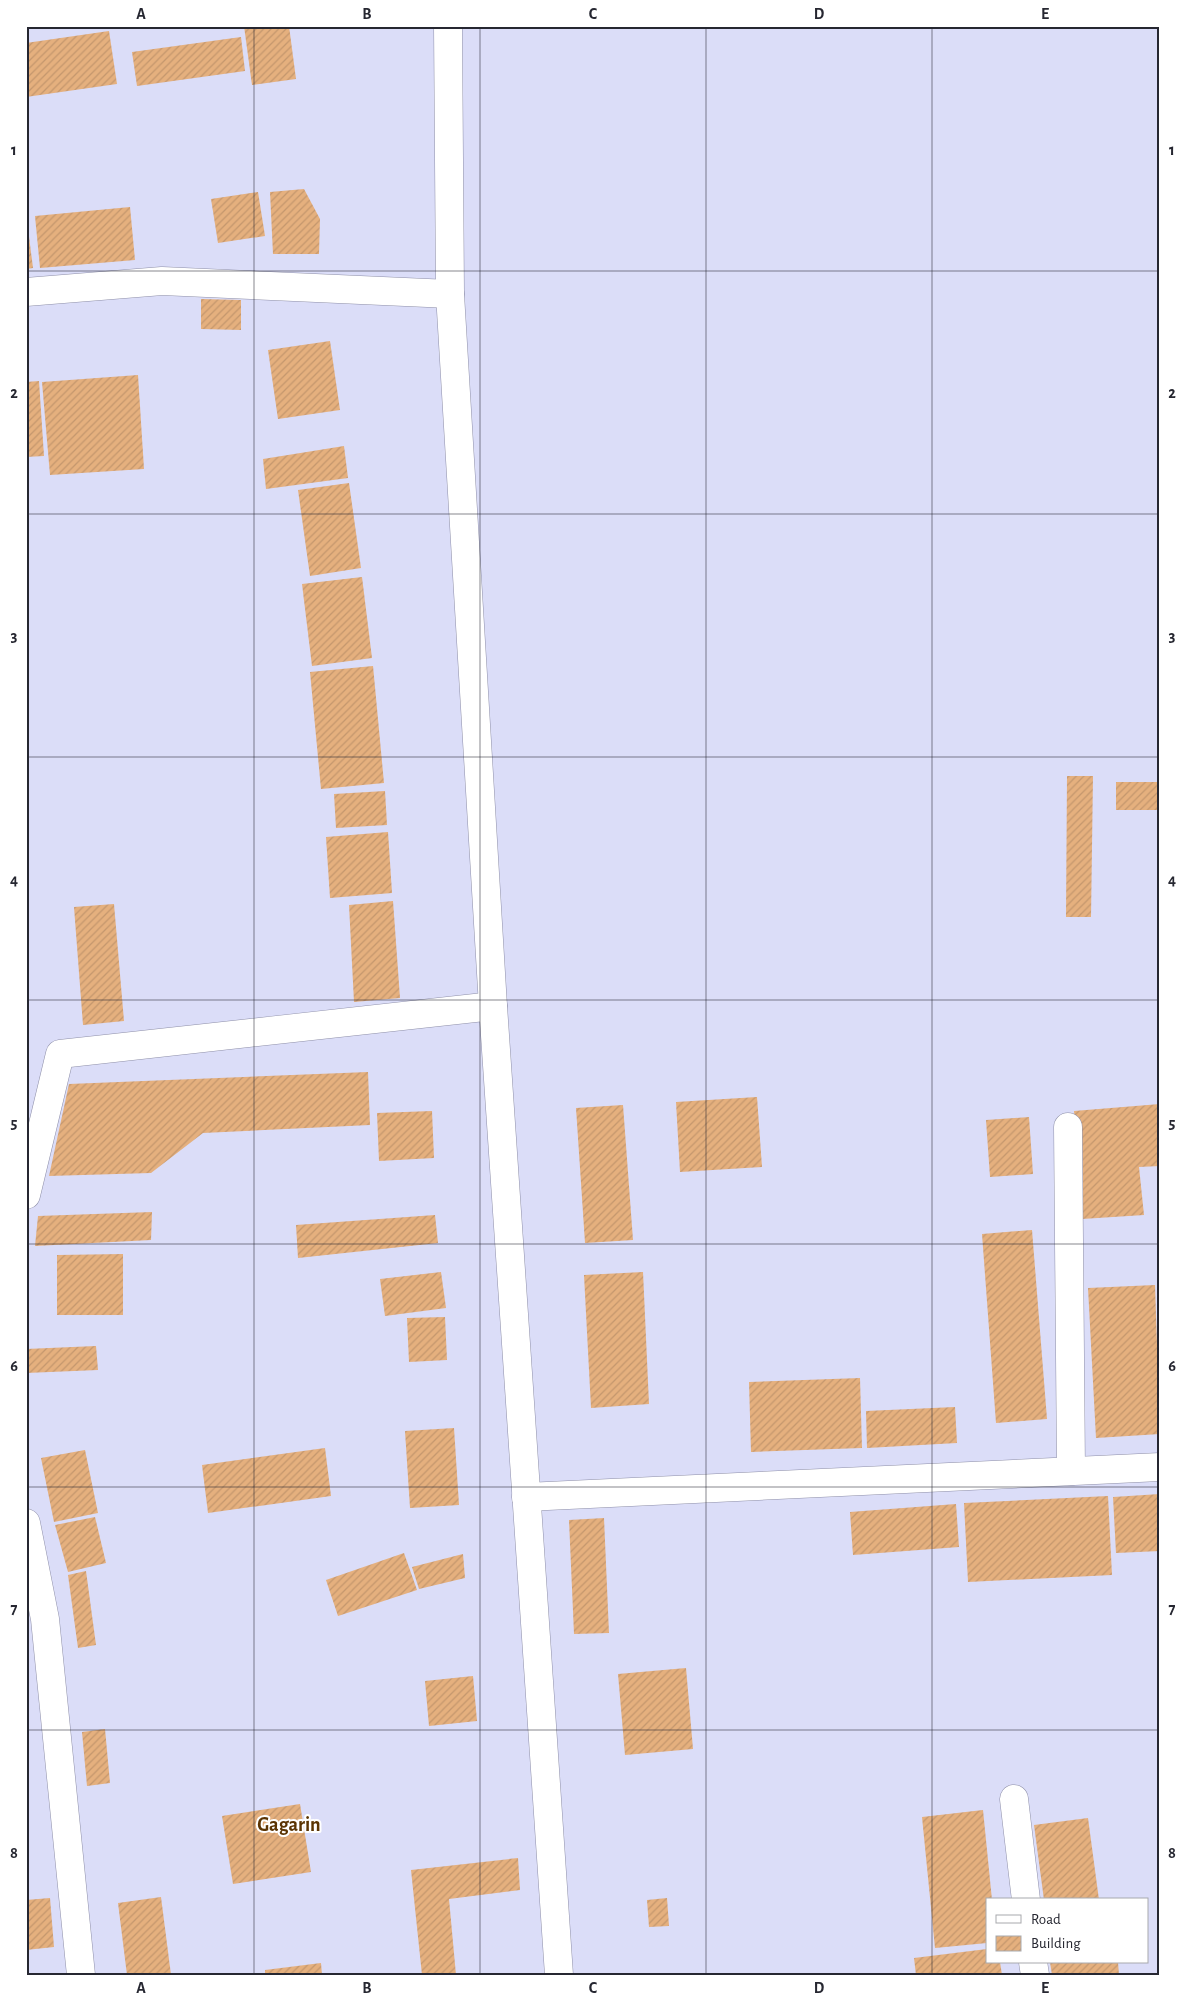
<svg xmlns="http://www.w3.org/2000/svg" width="1186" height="2001" font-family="'Alegreya Sans',sans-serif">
<defs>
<pattern id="building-hatch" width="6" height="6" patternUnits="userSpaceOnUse" patternTransform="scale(1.25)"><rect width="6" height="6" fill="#e5b07e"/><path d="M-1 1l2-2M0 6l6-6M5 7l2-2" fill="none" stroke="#c4976d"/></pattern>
</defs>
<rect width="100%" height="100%" fill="#dbddf8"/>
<g fill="url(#building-hatch)">
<polygon points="244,26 289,26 296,79 252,85"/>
<polygon points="109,31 117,84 26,97 26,43"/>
<polygon points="241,37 245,71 137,86 132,52"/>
<polygon points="304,189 320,219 319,254 273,254 270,192"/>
<polygon points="258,192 265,236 218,243 211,199"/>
<polygon points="130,207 135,260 40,268 35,216"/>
<polygon points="26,213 33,268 26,269"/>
<polygon points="201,299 241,300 241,330 201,329"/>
<polygon points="330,341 340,410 278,419 268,350"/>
<polygon points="138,375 144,469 50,475 42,382"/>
<polygon points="39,381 44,456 26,457 26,382"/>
<polygon points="344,446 348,478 266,489 263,459"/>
<polygon points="349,483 361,568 310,576 298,490"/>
<polygon points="362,577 372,658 312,666 302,584"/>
<polygon points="373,666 384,783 321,789 310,672"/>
<polygon points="1067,776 1093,776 1091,917 1066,917"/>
<rect x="1116" y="782" width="44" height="28"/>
<polygon points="385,791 387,825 336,828 334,794"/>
<polygon points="388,832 392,893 330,898 326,837"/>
<polygon points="393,901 400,998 354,1002 349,905"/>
<polygon points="114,904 124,1021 83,1025 74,907"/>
<polygon points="368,1072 370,1125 203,1133 151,1173 49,1176 69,1084"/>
<polygon points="757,1097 762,1167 680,1172 676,1102"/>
<polygon points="1160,1104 1160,1166 1139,1167 1144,1215 1082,1219 1074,1111"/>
<polygon points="623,1105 633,1240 585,1243 576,1108"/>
<polygon points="432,1111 434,1158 379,1161 377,1113"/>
<polygon points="1029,1117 1033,1174 990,1177 986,1120"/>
<polygon points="152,1212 151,1240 35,1246 38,1216"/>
<polygon points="435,1215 438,1243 298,1258 296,1225"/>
<polygon points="1032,1230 1047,1419 996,1423 982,1234"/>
<polygon points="123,1254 123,1315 57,1315 57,1255"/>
<polygon points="441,1272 446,1308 385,1316 380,1279"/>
<polygon points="643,1272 649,1404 591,1408 584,1275"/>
<polygon points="1155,1285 1160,1434 1096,1438 1088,1288"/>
<polygon points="445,1317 447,1360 409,1362 407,1318"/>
<polygon points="96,1346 98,1370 26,1373 26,1349"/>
<polygon points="860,1378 862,1448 751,1452 749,1382"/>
<polygon points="955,1407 957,1443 867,1448 866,1411"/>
<polygon points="454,1428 459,1505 410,1508 405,1431"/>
<polygon points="325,1448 331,1496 208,1513 202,1465"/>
<polygon points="85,1450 98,1513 54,1522 41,1458"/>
<polygon points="1160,1494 1160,1551 1116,1553 1113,1497"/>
<polygon points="1108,1496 1112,1575 968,1582 964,1503"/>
<polygon points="956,1504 959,1547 853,1555 850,1512"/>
<polygon points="95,1517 106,1563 68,1572 55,1525"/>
<polygon points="604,1518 609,1633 574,1634 569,1520"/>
<polygon points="404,1553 417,1590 338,1616 326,1580"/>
<polygon points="463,1554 465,1578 419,1589 412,1567"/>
<polygon points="86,1571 96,1645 78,1648 68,1575"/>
<polygon points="686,1668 693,1749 625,1755 618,1674"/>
<polygon points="473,1676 477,1721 429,1726 425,1681"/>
<polygon points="105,1729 110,1783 87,1786 82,1732"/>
<polygon points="300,1804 311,1872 233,1884 222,1816"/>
<polygon points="983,1810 992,1900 987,1900 987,1943 935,1948 922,1817"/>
<polygon points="1088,1818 1099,1900 1044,1900 1034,1825"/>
<polygon points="518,1858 520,1890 449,1899 456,1975 422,1975 411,1870"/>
<polygon points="161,1897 171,1975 127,1975 118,1903"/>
<polygon points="50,1898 54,1947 26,1950 26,1900"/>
<polygon points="667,1898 669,1926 649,1927 647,1900"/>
<polygon points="987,1949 987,1962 1000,1962 1002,1975 916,1975 914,1958"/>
<polygon points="1050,1962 1118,1962 1119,1975 1052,1975"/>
<polygon points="321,1963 322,1975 265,1975 265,1970"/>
</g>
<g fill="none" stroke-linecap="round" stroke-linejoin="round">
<defs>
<g id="street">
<polyline points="26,292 162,281 450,294"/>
<polyline points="1068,1127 1071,1471"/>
<polyline points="26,1195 60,1054 493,1006"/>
<polyline points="526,1497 1160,1467"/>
<polyline points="26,1523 45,1619 81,1975"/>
<polyline points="1014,1799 1026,1900"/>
<polyline points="1033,1962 1035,1975"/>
</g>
<polyline id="secondary" points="448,26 450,294 493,1006 559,1975"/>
</defs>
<use href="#street" stroke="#8e8fa8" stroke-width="29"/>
<use href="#secondary" stroke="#8e8fa8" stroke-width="29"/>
<use href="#street" stroke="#fff" stroke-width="28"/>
<use href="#secondary" stroke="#fff" stroke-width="28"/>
</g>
<path fill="none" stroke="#262731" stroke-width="1" stroke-opacity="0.55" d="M254 26V1975M480 26V1975M706 26V1975M932 26V1975M26 271H1160M26 514H1160M26 757H1160M26 1000H1160M26 1244H1160M26 1487H1160M26 1730H1160"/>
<g text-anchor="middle" stroke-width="4" stroke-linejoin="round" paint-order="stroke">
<g font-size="20" font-weight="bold" fill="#5b3403" stroke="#fff">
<text x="289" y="1831">Gagarin</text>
</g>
</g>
<rect width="1186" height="2001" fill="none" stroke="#ffffff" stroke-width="55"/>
<rect x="986" y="1898" width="162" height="65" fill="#ffffff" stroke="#a8a9ad"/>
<rect x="996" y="1915" width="25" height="8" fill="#ffffff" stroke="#a8a9ad"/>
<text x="1031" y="1924" font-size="15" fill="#262731">Road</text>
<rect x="996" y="1936" width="25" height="15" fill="url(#building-hatch)" stroke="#a8a9ad"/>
<text x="1031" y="1948" font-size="15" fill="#262731">Building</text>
<rect x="28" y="28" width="1130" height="1946" fill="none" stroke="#262731" stroke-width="2"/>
<g font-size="16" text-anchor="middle" font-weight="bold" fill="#262731">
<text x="141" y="19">A</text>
<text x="367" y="19">B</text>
<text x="593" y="19">C</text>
<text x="819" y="19">D</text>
<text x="1045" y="19">E</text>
<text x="14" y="155">1</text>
<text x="1172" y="155">1</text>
<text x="14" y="398">2</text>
<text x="1172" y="398">2</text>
<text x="14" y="641">3</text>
<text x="1172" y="641">3</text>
<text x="14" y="885">4</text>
<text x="1172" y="885">4</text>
<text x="14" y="1128">5</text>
<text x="1172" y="1128">5</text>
<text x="14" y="1371">6</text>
<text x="1172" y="1371">6</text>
<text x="14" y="1614">7</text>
<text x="1172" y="1614">7</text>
<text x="14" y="1858">8</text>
<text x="1172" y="1858">8</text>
<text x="141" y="1993">A</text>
<text x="367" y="1993">B</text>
<text x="593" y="1993">C</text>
<text x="819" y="1993">D</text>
<text x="1045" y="1993">E</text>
</g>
</svg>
